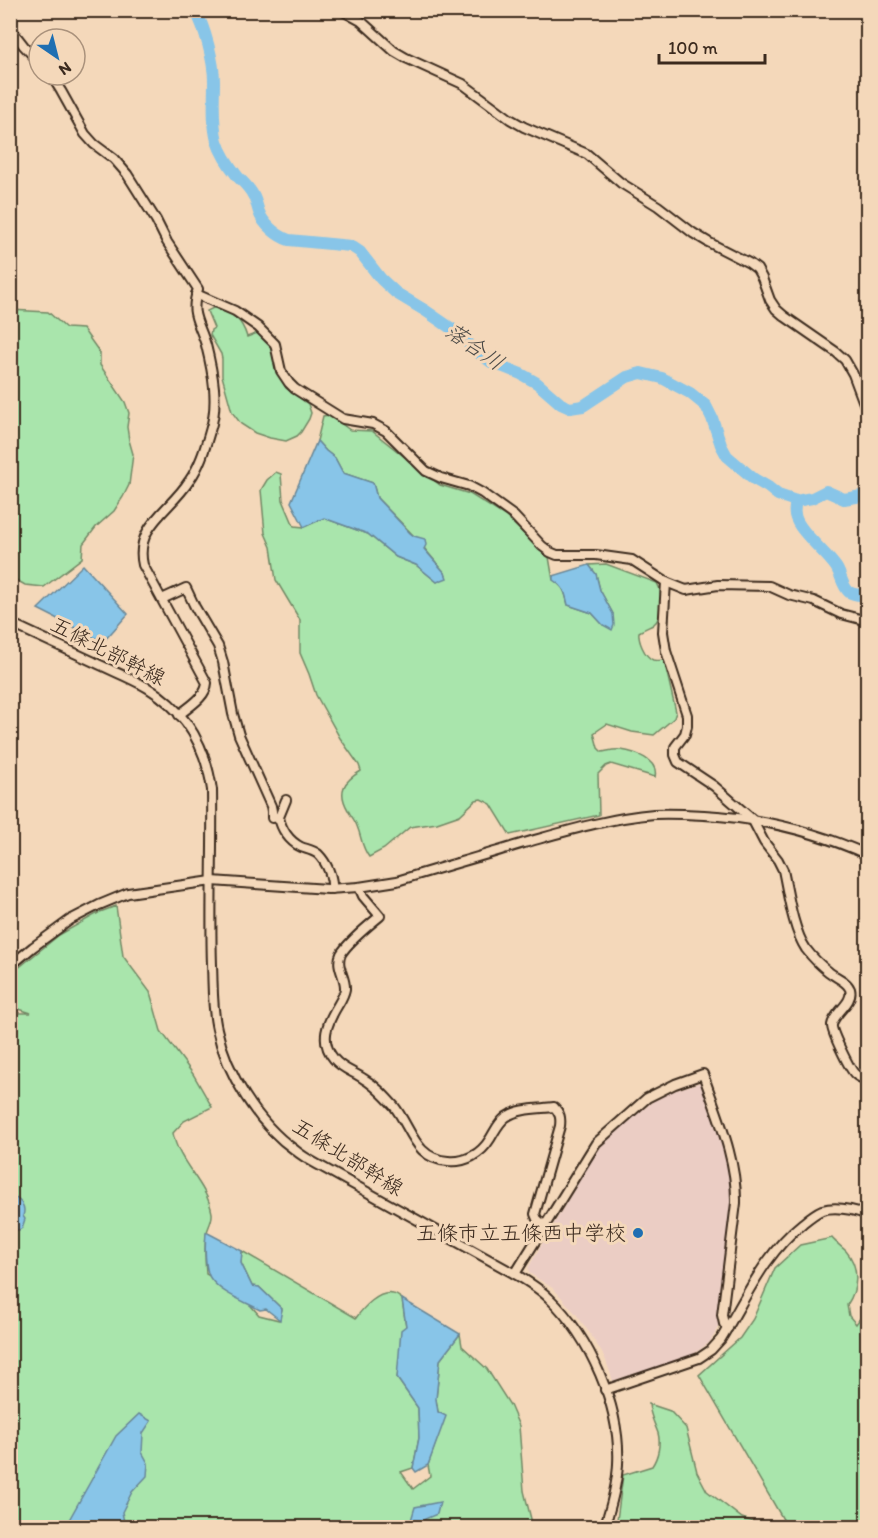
<svg xmlns="http://www.w3.org/2000/svg" width="878" height="1538" font-family="Itim,'Klee One',sans-serif">
<rect width="100%" height="100%" fill="#f4d8ba"/>
<filter id="ink" filterUnits="userSpaceOnUse"><feTurbulence type="fractalNoise" baseFrequency=".0167" numOctaves="2"/><feDisplacementMap in="SourceGraphic" scale="12" xChannelSelector="R" yChannelSelector="G"/><feConvolveMatrix kernelMatrix="1 2 1 2 8 2 1 2 1" color-interpolation-filters="sRGB"/></filter>
<g filter="url(#ink)">
<polygon fill="#ebcdc4" points="701,1082 728,1164 731,1199 718,1329 709,1343 692,1355 613,1381 605,1358 591,1335 576,1314 554,1289 529,1273 528,1268 588,1166 602,1145 615,1132 656,1099 673,1091"/>
<g fill="#a9e5ac" stroke="#728865" stroke-width="1.5">
<path d="M215 307C232 311 242 320 247 337L260 332 274 346 275 367 286 388 308 404 311 413 309 419 301 432 297 436 286 441 270 438 255 433 241 424 232 412 222 376V359L221 354 210 335 211 330 214 328 207 311Z"/>
<polygon points="10,310 48,312 66,328 83,329 100,353 100,365 125,402 129,413 127,427 129,440 133,454 129,485 123,497 114,511 96,527 83,544 82,558 44,587 25,585 11,577"/>
<path d="M329 415 350 430 372 431 440 485 470 494 505 516 549 557 553 580C565 588 565 592 568 605L592 613 603 625 613 614 600 590 596 574 589 565 606 564 657 583C664 595 664 616 653 625 649 627 644 629 639 632 638 640 644 656 653 660 657 661 661 660 664 660L676 712 674 718 654 735 632 732 607 724 594 733 598 748 602 752C608 751 615 749 621 750 635 752 659 760 655 777L611 764 606 766 598 774 599 815 510 835 491 804 481 799 476 800 460 815 437 823 410 827 384 849 369 857C361 846 362 838 357 826 355 820 350 815 348 810 337 791 344 781 361 771L359 765 340 738 316 695 309 674 300 653V620L276 580 271 547 265 533 261 490 267 480 276 472 281 474 283 500 294 526 304 527 324 518 368 534 396 557 416 565 437 582 445 573 414 536 377 498 373 483 343 473 335 458 326 451 317 441 323 416Z"/>
<path d="M116 906 123 956 150 992 161 1031 193 1074 212 1107 184 1121 173 1133C178 1163 207 1183 212 1213 213 1221 207 1228 206 1236 204 1249 205 1261 206 1274L239 1292 259 1315 279 1320 282 1309 259 1287 252 1286 241 1263 242 1251 356 1318C363 1308 379 1290 393 1294 396 1294 399 1297 402 1299L406 1327 397 1378 418 1408 419 1438 413 1468 401 1472 413 1489 430 1476 428 1465 445 1416 438 1412 436 1399 440 1360 460 1334 462 1346 487 1369 510 1405 519 1426 524 1491 533 1527H11L10 1013H31L19 1009 11 1008V974L59 935 100 912Z"/>
<path d="M832 1238C836 1243 842 1247 846 1251 860 1267 858 1289 847 1305L849 1316 856 1324 864 1313 867 1270V1527H784V1521L699 1375 740 1338 753 1319 775 1268 800 1245Z"/>
<path d="M649 1404 670 1411 686 1428 697 1472 707 1491 742 1518 769 1527H622L617 1520 623 1475 652 1466C658 1457 661 1444 658 1433 654 1422 650 1416 649 1404Z"/>
</g>
<g fill="#88c5e8" stroke="#698797" stroke-width="1.5">
<polygon points="317,441 326,451 335,458 343,473 373,483 377,498 410,533 414,536 425,539 426,545 424,549 445,573 447,578 437,582 416,565 396,557 368,534 324,518 304,527 291,502"/>
<polygon points="83,565 128,614 103,642 38,609"/>
<path d="M589 565 596 574 600 590 613 614 614 625 612 630 603 625 592 613 568 605C565 592 565 588 553 580V576Z"/>
<path d="M11 1194C18 1200 27 1204 23 1216L25 1219 22 1228 19 1230H11Z"/>
<path d="M206 1232 242 1251 241 1263 252 1286 259 1287 282 1309 280 1320 266 1309 260 1310C244 1301 222 1294 211 1279 204 1270 205 1244 206 1232Z"/>
<polygon points="402,1299 460,1334 440,1360 436,1399 438,1412 446,1416 428,1465 416,1472 413,1468 419,1438 418,1408 397,1378 401,1330 406,1326"/>
<polygon points="139,1414 151,1421 143,1433 142,1452 148,1463 147,1476 132,1492 122,1512 125,1527 65,1527 116,1436"/>
<polygon points="440,1502 437,1514 425,1519 422,1527 409,1527 415,1507"/>
</g>
<g fill="none" stroke-linecap="round" stroke-linejoin="round">
<g stroke="#88c5e8" stroke-width="12">
<path d="M195 10C205 27 214 62 214 81 214 101 212 122 217 141 221 154 230 167 238 177 244 183 249 187 253 195 256 200 257 206 259 212 263 224 277 236 289 240L351 246 360 252 381 279 396 293 426 311 458 333 476 351 491 362 521 374 537 383 561 404 570 408 583 406 627 377 641 373 662 378 690 393 706 406 712 418 721 445 727 456 754 479 768 487 778 495 796 501 812 498 826 491 844 499 868 495"/>
<path d="M796 501C795 505 794 510 795 515 798 531 826 552 836 567 841 574 842 586 849 592 854 595 862 595 868 596"/>
</g>
<defs>
<g id="minor">
<polyline points="341,10 361,21 394,51 406,58 463,84 510,119 524,127 587,154 621,183 658,206 693,233 708,242 749,263 757,269 762,278 770,300 776,309 784,316 836,352 845,360 853,374 868,414"/>
<polyline points="10,28 24,46 39,62"/>
<path d="M51 75 61 91 85 134 94 144 114 159 127 174 156 220 167 242 198 289C189 315 199 321 206 345 213 373 219 403 210 431 205 448 200 466 189 481 171 510 134 526 143 565L207 683C206 697 190 706 179 715"/>
<polyline points="196,294 235,311 258,327 275,344 281,371 289,383 295,389 343,419 373,424 386,431 426,471 441,478 469,486 482,493 514,516 542,546 550,552 557,555 596,555 632,560 666,582 686,590 718,585 769,586 789,595 814,601 841,614 868,621"/>
<path d="M666 582 663 632 666 651 687 715V726L685 734 675 747V755L678 762 714 786 752 819 764 842 778 860 783 870C788 893 793 930 806 949 812 957 820 965 829 972 835 977 847 981 850 989 854 1003 834 1012 832 1025 831 1031 850 1070 855 1074 858 1077 863 1079 868 1080"/>
<polyline points="162,599 186,588 195,607 218,646 223,662 233,714 239,735 271,806 272,811 272,818 279,817"/>
<path d="M10 623C38 636 66 649 94 662 112 671 131 678 148 688 186 711 206 747 212 790 213 848 210 907 212 965 213 986 212 1008 217 1029 226 1073 258 1124 295 1150 303 1157 313 1162 322 1167L515 1274C527 1281 539 1288 549 1298 590 1337 621 1407 618 1464 617 1486 611 1507 604 1528"/>
<path d="M286 800 279 817C281 829 289 841 301 847 306 849 313 850 318 854 327 863 333 877 332 889"/>
<path d="M359 887 363 896 380 916C369 925 348 942 341 954 335 966 346 977 345 989 344 995 341 1000 338 1005 327 1023 319 1041 334 1059 342 1069 354 1072 364 1079 376 1086 385 1096 394 1106 412 1129 415 1159 448 1161 465 1163 481 1154 490 1139 495 1131 498 1123 506 1117 519 1108 539 1109 554 1107 560 1113 561 1118 560 1126L535 1214 537 1219 545 1226"/>
<path d="M10 966 33 947 70 920 99 905 128 893 212 881 328 889 359 887 397 881C439 868 482 856 524 843 567 831 609 818 654 814 670 813 687 814 704 815 761 818 815 831 868 855"/>
<path d="M515 1274 596 1143 647 1098 675 1084 703 1074C717 1115 737 1159 736 1203L722 1315 724 1324 728 1328"/>
<path d="M605 1390 699 1358 711 1350 721 1339C746 1298 764 1254 803 1223 809 1218 815 1213 822 1210 836 1206 854 1210 868 1215"/>
</g>
</defs>
<use href="#minor" stroke="#3b2a1e" stroke-width="12"/>
<use href="#minor" stroke="#f4d8ba" stroke-width="8"/>
</g>
</g>
<circle fill="#1f6fb2" stroke="#f4d8ba" stroke-width="2" cx="638" cy="1233" r="6"/>
<g text-anchor="middle" stroke-width="6" stroke-linejoin="round" paint-order="stroke">
<g font-size="21" fill="#3b2a1e" stroke="#f4d8ba">
<text transform="translate(108 651) rotate(27)" y="7">五條北部幹線</text>
<text transform="translate(348 1157) rotate(32)" y="7">五條北部幹線</text>
</g>
<g font-size="21" fill="#3b2a1e" stroke="#f4d8ba" text-anchor="end">
<text x="626" y="1240">五條市立五條西中学校</text>
</g>
<g font-size="22" font-style="italic" fill="#4a4946" stroke="#f4d8ba">
<text transform="translate(475 346) rotate(35)" y="8">落合川</text>
</g>
</g>
<rect width="878" height="1538" fill="none" stroke="#f4d8ba" stroke-width="36"/>
<rect x="18" y="18" width="842" height="1502" fill="none" stroke="#3b2a1e" stroke-width="2" filter="url(#ink)"/>
<g transform="translate(57 57) rotate(145)"><circle r="28" fill="#f4d8ba" stroke="#aa927c" stroke-width="1.5"/>
<path d="M0-4.5L10 22L0 15L-10 22Z" fill="#1f6fb2"/>
<text y="-9" font-size="16" font-weight="bold" text-anchor="middle" fill="#3b2a1e">N</text>
</g>
<path d="M659 54v9h106v-9" fill="none" stroke="#3b2a1e" stroke-width="3"/>
<text x="668" y="54" font-size="18" fill="#3b2a1e" stroke="#f4d8ba" stroke-width="4.5" paint-order="stroke">100 m</text>
</svg>
